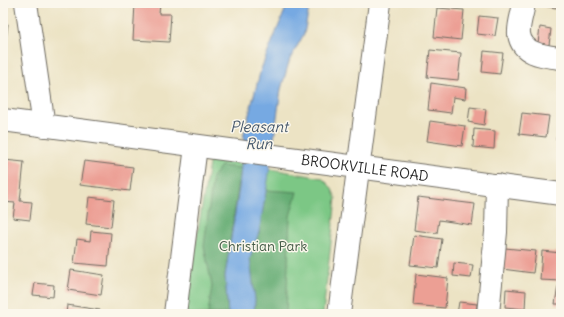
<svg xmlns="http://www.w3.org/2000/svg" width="564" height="317" font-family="Delius,sans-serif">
<rect width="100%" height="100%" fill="#fbf7ec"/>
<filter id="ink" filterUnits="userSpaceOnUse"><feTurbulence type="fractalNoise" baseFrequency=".025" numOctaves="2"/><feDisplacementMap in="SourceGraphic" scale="8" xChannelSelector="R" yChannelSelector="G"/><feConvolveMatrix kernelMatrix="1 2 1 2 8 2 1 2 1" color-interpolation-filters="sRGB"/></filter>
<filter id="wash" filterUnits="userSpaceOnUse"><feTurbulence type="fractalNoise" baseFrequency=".012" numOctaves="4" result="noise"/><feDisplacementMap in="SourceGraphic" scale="16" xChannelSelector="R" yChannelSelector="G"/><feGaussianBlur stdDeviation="0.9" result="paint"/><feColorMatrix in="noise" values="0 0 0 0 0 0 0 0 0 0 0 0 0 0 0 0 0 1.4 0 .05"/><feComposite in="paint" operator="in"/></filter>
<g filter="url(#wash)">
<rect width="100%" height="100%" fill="#ece3c4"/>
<polygon fill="#7bc785" stroke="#537958" points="210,158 322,178 331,187 336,198 323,314 184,314"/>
<g fill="#64ac72" stroke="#486c4e">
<polygon points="221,166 241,168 225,276 228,314 208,314 212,286 204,246 213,176"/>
<polygon points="266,190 297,192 290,216 286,314 254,314 255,300 250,259 259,232"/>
</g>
<polygon fill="#76a9e2" stroke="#506a86" points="288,3 310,3 304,34 290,59 281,89 268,180 259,232 250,259 255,300 254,314 228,314 225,276 239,188 244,133 261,69"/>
<g id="blocks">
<g fill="#ec9f94">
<polygon points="135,3 160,3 159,14 171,14 169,42 133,40"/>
<polygon points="537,3 557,3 556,8 537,5"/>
<polygon points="437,8 464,10 461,40 434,37"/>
<polygon points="479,16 498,18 495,36 477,34"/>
<polygon points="3,23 8,24 6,40 3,40"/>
<polygon points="540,27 551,29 549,45 538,43"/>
<polygon points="430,50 461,53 458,80 427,77"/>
<polygon points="484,51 503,53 500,74 482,72"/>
<polygon points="431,83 466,88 465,99 453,97 451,113 428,110"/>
<polygon points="470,107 486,109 484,125 468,122"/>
<polygon points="522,113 549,116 546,137 519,134"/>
<polygon points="559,117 561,117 561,140 556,140"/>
<polygon points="430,121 465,126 462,146 427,141"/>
<polygon points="474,129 495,131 494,149 473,147"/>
<polygon points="4,160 24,162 20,201 32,202 30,220 13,218 15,203 3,202"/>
<polygon points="84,161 133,167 130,191 80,185"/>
<polygon points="89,197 114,200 111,227 86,224"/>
<polygon points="418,197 475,204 472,225 439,220 437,233 414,230"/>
<polygon points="91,231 111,233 108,266 74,263 77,239 90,241"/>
<polygon points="414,235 442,239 438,268 410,265"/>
<polygon points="505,248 536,251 533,273 502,269"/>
<polygon points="542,251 561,253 561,281 540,280"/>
<polygon points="454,263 473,265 471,278 453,276"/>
<polygon points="71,270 104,275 101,295 68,290"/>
<polygon points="416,274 448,278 445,308 413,305"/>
<polygon points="35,283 54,285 53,297 33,295"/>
<polygon points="558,286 561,286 561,304 555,304"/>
<polygon points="506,289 526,291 525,309 505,307"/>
<polygon points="459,302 477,304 476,314 457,314"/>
<polygon points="67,305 100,310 100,314 66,314"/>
</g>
</g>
</g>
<g filter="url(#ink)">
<use href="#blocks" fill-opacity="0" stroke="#6f6b61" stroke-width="1"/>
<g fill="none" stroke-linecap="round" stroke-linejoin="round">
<defs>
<g id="minor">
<polyline points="26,3 44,126"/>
<path d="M524 3C523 12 518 25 519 34 522 55 545 56 561 58"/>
<path id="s1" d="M3 120 561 194"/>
<polyline points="175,314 196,146"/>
<polyline points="339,314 380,3"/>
<polyline points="488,314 496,232 497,185"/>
</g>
</defs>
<use href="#minor" stroke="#6f6b61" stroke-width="24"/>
<use href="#minor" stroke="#fff" stroke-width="22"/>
</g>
</g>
<g text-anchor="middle" stroke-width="3" stroke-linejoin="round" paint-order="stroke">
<g font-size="14" fill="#2b2b2b" stroke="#fbf7ec">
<text dy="5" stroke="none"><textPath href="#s1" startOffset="365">BROOKVILLE ROAD</textPath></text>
</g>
<g font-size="14" fill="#435a46" stroke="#fbf7ec">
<text x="263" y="251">Christian Park</text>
</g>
<g font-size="15" font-style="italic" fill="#45576b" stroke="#fbf7ec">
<text x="259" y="132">Pleasant<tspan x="259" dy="17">Run</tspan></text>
</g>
</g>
<rect width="564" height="317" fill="none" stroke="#fbf7ec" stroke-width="16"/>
</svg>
